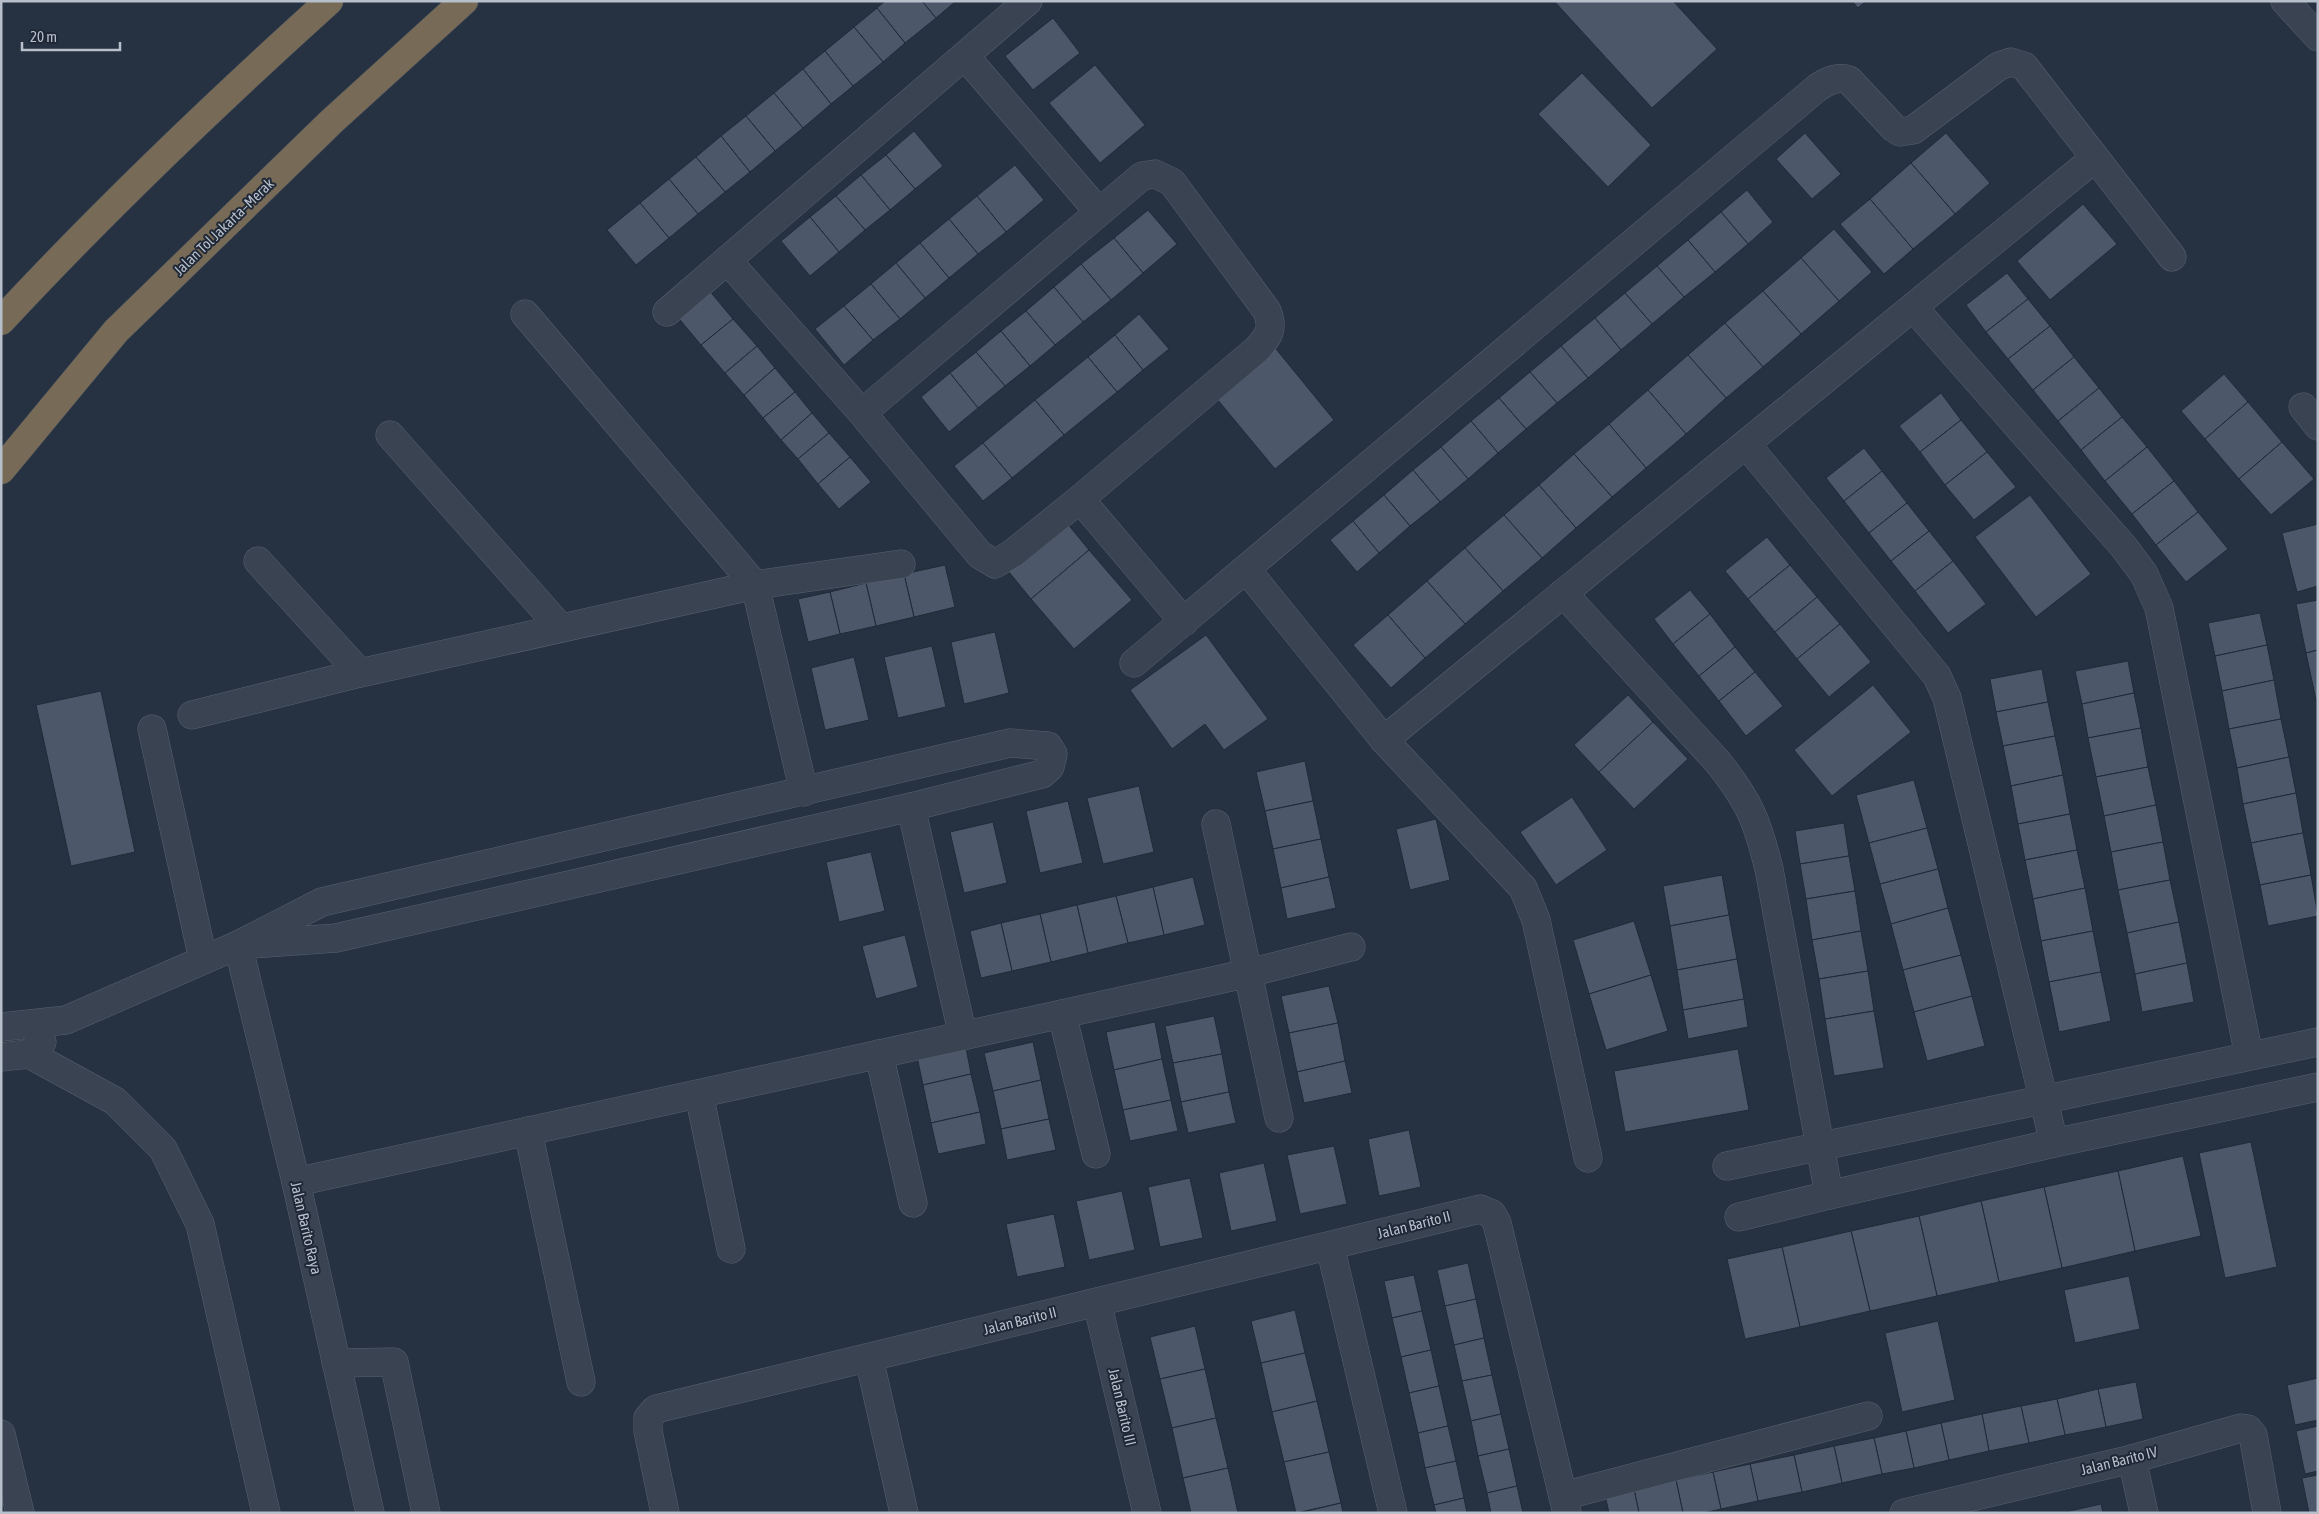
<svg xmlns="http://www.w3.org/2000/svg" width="2319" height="1514" font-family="'Asap Condensed',sans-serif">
<rect width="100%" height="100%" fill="#263141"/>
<g fill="#4c586a" stroke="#212a38">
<polygon points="885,1 922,1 936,18 905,43 877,8"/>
<polygon points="922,1 956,1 936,18"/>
<polygon points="1554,1 1673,1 1717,49 1652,108"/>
<polygon points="1852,1 1866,1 1858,8"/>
<polygon points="877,8 905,43 883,62 854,27"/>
<polygon points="1053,18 1080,53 1033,90 1005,56"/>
<polygon points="854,27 883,62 853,86 825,51"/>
<polygon points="825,51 853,86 831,104 803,69"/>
<polygon points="1095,65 1145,125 1100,163 1049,103"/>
<polygon points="803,69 831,104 803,128 774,93"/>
<polygon points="1582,73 1651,145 1608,187 1538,114"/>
<polygon points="774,93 803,128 775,151 746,116"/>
<polygon points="746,116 775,151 750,172 721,136"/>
<polygon points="914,131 943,166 915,189 886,155"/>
<polygon points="1805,133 1841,174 1812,199 1776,159"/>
<polygon points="1946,133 1990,183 1955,214 1911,163"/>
<polygon points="721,136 750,172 725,192 696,157"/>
<polygon points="886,155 915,189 890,210 861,175"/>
<polygon points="696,157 725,192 698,214 669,179"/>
<polygon points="1911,163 1955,214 1913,249 1870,199"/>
<polygon points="1015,165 1044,200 1006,232 977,196"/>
<polygon points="861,175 890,210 865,230 836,196"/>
<polygon points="669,179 698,214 669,238 640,203"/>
<polygon points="1747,190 1773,222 1748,244 1721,212"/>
<polygon points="836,196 865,230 839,252 810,217"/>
<polygon points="977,196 1006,232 978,254 949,219"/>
<polygon points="1870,199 1913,249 1884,274 1840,224"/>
<polygon points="640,203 669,238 636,265 607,230"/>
<polygon points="2083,204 2117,244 2050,300 2017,261"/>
<polygon points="1148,210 1177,244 1143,273 1114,238"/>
<polygon points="1721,212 1748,244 1715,272 1688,240"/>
<polygon points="810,217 839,252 810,276 781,241"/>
<polygon points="949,219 978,254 949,278 920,243"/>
<polygon points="1834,229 1872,272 1839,301 1801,258"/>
<polygon points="1114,238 1143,273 1111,300 1081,264"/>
<polygon points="1688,240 1715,272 1684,297 1657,266"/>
<polygon points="920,243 949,278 925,298 896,263"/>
<polygon points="1801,258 1839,301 1801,334 1763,291"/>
<polygon points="896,263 925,298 900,319 871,284"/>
<polygon points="1081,264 1111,300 1083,322 1054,287"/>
<polygon points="1657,266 1684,297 1652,324 1625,293"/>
<polygon points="2007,273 2028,299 1986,332 1966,305"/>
<polygon points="871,284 900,319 873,340 844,306"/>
<polygon points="1054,287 1083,322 1055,345 1026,311"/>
<polygon points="708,289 733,319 701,345 676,315"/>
<polygon points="1763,291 1801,334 1763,367 1725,323"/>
<polygon points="1625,293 1652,324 1621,350 1595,318"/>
<polygon points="2028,299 2050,326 2008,359 1986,332"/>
<polygon points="844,306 873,340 844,365 815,329"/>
<polygon points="1026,311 1055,345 1030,366 1001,331"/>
<polygon points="1139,314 1169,349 1143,370 1115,335"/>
<polygon points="1595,318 1621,350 1588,378 1561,346"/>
<polygon points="733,319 757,346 725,373 701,345"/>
<polygon points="1725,323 1763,367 1726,398 1688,355"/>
<polygon points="2050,326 2074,357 2033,390 2008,359"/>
<polygon points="1001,331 1030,366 1005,386 976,352"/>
<polygon points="1115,335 1143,370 1117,392 1088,357"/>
<polygon points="1272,344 1334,420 1275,469 1212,393"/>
<polygon points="757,346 775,368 744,395 725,373"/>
<polygon points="1561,346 1588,378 1557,403 1530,372"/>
<polygon points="976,352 1005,386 978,408 950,373"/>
<polygon points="1688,355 1726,398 1686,434 1648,390"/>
<polygon points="1088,357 1117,392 1064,435 1035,400"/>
<polygon points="2074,357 2099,388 2058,421 2033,390"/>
<polygon points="775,368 795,392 763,418 744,395"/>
<polygon points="1530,372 1557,403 1526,429 1499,398"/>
<polygon points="950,373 978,408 949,432 921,397"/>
<polygon points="2224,374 2248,402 2205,439 2181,411"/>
<polygon points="2099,388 2122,417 2081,450 2058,421"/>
<polygon points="1648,390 1686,434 1646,468 1609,424"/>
<polygon points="795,392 812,413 781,440 763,418"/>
<polygon points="1941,393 1961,420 1920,452 1899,426"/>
<polygon points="1499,398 1526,429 1498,453 1471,421"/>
<polygon points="1035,400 1064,435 1012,478 983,443"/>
<polygon points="2248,402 2282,442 2239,479 2205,439"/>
<polygon points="812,413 829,433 798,459 781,440"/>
<polygon points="2122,417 2147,447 2105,481 2081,450"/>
<polygon points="1961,420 1987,452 1945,485 1920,452"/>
<polygon points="1471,421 1498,453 1468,479 1441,447"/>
<polygon points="1609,424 1646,468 1612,497 1574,454"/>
<polygon points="829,433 850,457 818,484 798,459"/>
<polygon points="2282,442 2314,479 2271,515 2239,479"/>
<polygon points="983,443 1012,478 983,501 954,466"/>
<polygon points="1441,447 1468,479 1440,502 1413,470"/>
<polygon points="2147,447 2174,481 2132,514 2105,481"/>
<polygon points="1864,448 1882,471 1844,501 1826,478"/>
<polygon points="1987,452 2016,487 1974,520 1945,485"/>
<polygon points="1574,454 1612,497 1576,528 1539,485"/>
<polygon points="850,457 871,482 839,509 818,484"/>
<polygon points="1413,470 1440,502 1410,526 1384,495"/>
<polygon points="1882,471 1907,503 1869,533 1844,501"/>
<polygon points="2174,481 2198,512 2156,545 2132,514"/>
<polygon points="1539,485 1576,528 1542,558 1504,515"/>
<polygon points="1384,495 1410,526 1379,553 1353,521"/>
<polygon points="2030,495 2091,574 2036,617 1975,537"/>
<polygon points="1907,503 1929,531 1891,561 1869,533"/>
<polygon points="2198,512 2228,549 2186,582 2156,545"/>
<polygon points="1504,515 1542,558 1503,591 1465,548"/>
<polygon points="1062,517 1089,550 1031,599 1004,566"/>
<polygon points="1353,521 1379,553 1357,572 1330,540"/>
<polygon points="2318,524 2318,586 2297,592 2282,533"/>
<polygon points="1929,531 1953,561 1915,591 1891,561"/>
<polygon points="1767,537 1790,565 1748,599 1725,571"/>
<polygon points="1465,548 1503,591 1465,624 1427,581"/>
<polygon points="1089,550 1132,600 1074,649 1031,599"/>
<polygon points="1953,561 1986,604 1948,633 1915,591"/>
<polygon points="945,565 955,607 914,617 904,574"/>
<polygon points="1790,565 1817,597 1775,632 1748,599"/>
<polygon points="904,574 914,617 876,626 866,583"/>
<polygon points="1427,581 1465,624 1425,658 1388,615"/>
<polygon points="866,583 876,626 840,634 830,592"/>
<polygon points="1690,590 1710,614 1673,644 1654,619"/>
<polygon points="830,592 840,634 808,642 798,599"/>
<polygon points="1817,597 1840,624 1797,659 1775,632"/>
<polygon points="2318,600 2318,650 2306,653 2296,604"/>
<polygon points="2260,613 2267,645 2215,656 2208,623"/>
<polygon points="1710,614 1735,647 1699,676 1673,644"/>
<polygon points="1388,615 1425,658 1391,688 1353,645"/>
<polygon points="1840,624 1871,662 1829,697 1797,659"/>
<polygon points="995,632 1009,693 964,704 951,642"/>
<polygon points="1206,635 1268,719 1224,750 1205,724 1172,749 1130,690"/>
<polygon points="2267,645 2274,680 2222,691 2215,656"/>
<polygon points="932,646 946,707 898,718 884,657"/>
<polygon points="1735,647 1755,672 1719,701 1699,676"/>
<polygon points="2318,650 2318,700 2316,700 2306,653"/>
<polygon points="854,657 869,720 825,730 811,668"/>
<polygon points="2128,661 2134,693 2082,704 2075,671"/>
<polygon points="2042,669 2048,702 1996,712 1990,679"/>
<polygon points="1755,672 1783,706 1746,736 1719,701"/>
<polygon points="2274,680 2281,719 2229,729 2222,691"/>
<polygon points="1873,685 1911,732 1832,796 1794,750"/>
<polygon points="101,691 135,852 71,866 36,705"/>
<polygon points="2134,693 2141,728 2088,738 2082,704"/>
<polygon points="1628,695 1653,722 1599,772 1574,745"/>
<polygon points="2048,702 2055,736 2003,746 1996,712"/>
<polygon points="2281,719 2289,757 2237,768 2229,729"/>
<polygon points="1653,722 1688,759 1634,809 1599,772"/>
<polygon points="2141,728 2148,767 2096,777 2088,738"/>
<polygon points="2055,736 2063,775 2011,786 2003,746"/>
<polygon points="2289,757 2296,793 2243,804 2237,768"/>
<polygon points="1305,761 1313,801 1265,811 1256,772"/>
<polygon points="2148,767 2156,805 2104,816 2096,777"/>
<polygon points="2063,775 2070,814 2018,824 2011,786"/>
<polygon points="1914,780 1927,828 1869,843 1856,795"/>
<polygon points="1139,786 1154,852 1103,864 1087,798"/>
<polygon points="2296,793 2303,833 2251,843 2243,804"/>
<polygon points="1572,797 1607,850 1556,885 1520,832"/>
<polygon points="1068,801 1083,863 1040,873 1026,811"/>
<polygon points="1313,801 1321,839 1273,849 1265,811"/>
<polygon points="2156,805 2163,842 2111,852 2104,816"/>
<polygon points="2070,814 2077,850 2025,860 2018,824"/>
<polygon points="1436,819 1450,880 1410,890 1396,829"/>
<polygon points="993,822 1007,883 964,893 950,832"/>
<polygon points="1844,823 1849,856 1800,864 1795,831"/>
<polygon points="1927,828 1938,869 1880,884 1869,843"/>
<polygon points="2303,833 2311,875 2260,885 2251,843"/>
<polygon points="1321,839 1329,877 1281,888 1273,849"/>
<polygon points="2163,842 2170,880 2118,890 2111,852"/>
<polygon points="2077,850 2085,888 2033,899 2025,860"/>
<polygon points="871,852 885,911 839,922 826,862"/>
<polygon points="1849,856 1855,891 1806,899 1800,864"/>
<polygon points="1938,869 1948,908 1891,924 1880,884"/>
<polygon points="1722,875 1729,915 1670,926 1663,886"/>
<polygon points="2311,875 2318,916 2268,926 2260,885"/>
<polygon points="1193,877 1205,925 1164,935 1153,887"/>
<polygon points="1329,877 1336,908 1287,919 1281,888"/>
<polygon points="2170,880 2179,922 2127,933 2118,890"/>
<polygon points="1153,887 1164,935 1128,943 1116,896"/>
<polygon points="2085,888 2093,931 2041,941 2033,899"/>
<polygon points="1855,891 1861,931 1812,940 1806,899"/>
<polygon points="1116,896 1128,943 1088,953 1077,905"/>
<polygon points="1077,905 1088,953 1051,962 1040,914"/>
<polygon points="1948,908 1961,955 1903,970 1891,924"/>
<polygon points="1040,914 1051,962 1012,971 1001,923"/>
<polygon points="1729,915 1737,959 1677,970 1670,926"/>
<polygon points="1634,921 1651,975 1589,994 1573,940"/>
<polygon points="2179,922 2187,963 2135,974 2127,933"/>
<polygon points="1001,923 1012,971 981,978 970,931"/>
<polygon points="1861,931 1868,971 1819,979 1812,940"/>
<polygon points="2093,931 2101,972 2049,982 2041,941"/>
<polygon points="905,935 918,987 876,999 862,946"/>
<polygon points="1961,955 1972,996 1914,1012 1903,970"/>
<polygon points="1737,959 1744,999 1683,1010 1677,970"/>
<polygon points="2187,963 2194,1002 2142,1012 2135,974"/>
<polygon points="1868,971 1874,1011 1825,1019 1819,979"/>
<polygon points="2101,972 2111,1021 2059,1032 2049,982"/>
<polygon points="1651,975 1668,1031 1606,1050 1589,994"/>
<polygon points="1329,986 1338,1023 1289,1033 1281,996"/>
<polygon points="1972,996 1985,1046 1927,1061 1914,1012"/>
<polygon points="1744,999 1748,1027 1688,1039 1683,1010"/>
<polygon points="1874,1011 1884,1068 1834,1076 1825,1019"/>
<polygon points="1214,1016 1222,1054 1173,1063 1165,1026"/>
<polygon points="1155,1022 1162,1059 1114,1070 1106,1032"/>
<polygon points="1338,1023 1345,1061 1297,1072 1289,1033"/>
<polygon points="964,1037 971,1074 923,1085 915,1047"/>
<polygon points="1033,1042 1041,1080 993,1091 984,1053"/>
<polygon points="1738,1049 1749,1110 1625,1132 1614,1071"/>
<polygon points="1222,1054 1229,1092 1181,1102 1173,1063"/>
<polygon points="1162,1059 1171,1100 1123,1110 1114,1070"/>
<polygon points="1345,1061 1352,1093 1304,1103 1297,1072"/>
<polygon points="971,1074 980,1112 931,1123 923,1085"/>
<polygon points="1041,1080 1049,1119 1001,1129 993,1091"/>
<polygon points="1229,1092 1236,1123 1188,1133 1181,1102"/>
<polygon points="1171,1100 1178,1131 1130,1141 1123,1110"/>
<polygon points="980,1112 986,1144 938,1154 931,1123"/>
<polygon points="1049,1119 1056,1150 1007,1160 1001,1129"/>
<polygon points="1409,1130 1421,1187 1379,1196 1368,1139"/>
<polygon points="2251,1142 2277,1267 2225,1278 2199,1153"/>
<polygon points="1334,1146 1347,1204 1300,1214 1287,1155"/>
<polygon points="2183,1156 2201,1236 2135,1251 2118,1171"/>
<polygon points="1264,1163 1277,1221 1231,1231 1219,1173"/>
<polygon points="2118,1171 2135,1251 2062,1268 2044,1187"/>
<polygon points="1190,1178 1203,1238 1160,1247 1148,1187"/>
<polygon points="2044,1187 2062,1268 1999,1282 1981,1201"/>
<polygon points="1122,1191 1135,1250 1089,1260 1076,1201"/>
<polygon points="1981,1201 1999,1282 1937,1296 1919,1216"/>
<polygon points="1054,1214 1065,1267 1017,1277 1006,1224"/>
<polygon points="1919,1216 1937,1296 1870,1311 1851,1231"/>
<polygon points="1851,1231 1870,1311 1800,1327 1782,1247"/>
<polygon points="1782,1247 1800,1327 1745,1339 1727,1259"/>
<polygon points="1468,1263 1476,1299 1445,1306 1437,1270"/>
<polygon points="1414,1275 1422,1311 1392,1318 1384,1281"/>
<polygon points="2129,1276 2140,1329 2075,1343 2064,1290"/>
<polygon points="1476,1299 1484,1338 1454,1345 1445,1306"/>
<polygon points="1295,1310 1305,1353 1261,1363 1251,1321"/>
<polygon points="1422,1311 1431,1350 1401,1357 1392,1318"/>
<polygon points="1938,1321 1955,1400 1902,1412 1885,1333"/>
<polygon points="1195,1326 1205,1369 1160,1379 1150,1337"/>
<polygon points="1484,1338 1492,1375 1462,1381 1454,1345"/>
<polygon points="1431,1350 1439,1386 1409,1393 1401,1357"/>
<polygon points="1305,1353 1317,1401 1272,1412 1261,1363"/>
<polygon points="1205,1369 1216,1418 1172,1428 1160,1379"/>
<polygon points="1492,1375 1501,1414 1471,1421 1462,1381"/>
<polygon points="2318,1378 2318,1420 2295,1425 2287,1385"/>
<polygon points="2136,1382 2143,1419 2106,1427 2098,1389"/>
<polygon points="1439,1386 1448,1426 1418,1433 1409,1393"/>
<polygon points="2098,1389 2106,1427 2065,1435 2057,1399"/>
<polygon points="2057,1399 2065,1435 2029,1443 2021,1406"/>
<polygon points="1317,1401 1329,1452 1284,1462 1272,1412"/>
<polygon points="2021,1406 2029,1443 1989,1451 1982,1414"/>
<polygon points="1501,1414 1509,1449 1478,1456 1471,1421"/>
<polygon points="1982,1414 1989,1451 1949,1460 1941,1423"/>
<polygon points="1216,1418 1228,1468 1183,1478 1172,1428"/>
<polygon points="1941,1423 1949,1460 1914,1468 1906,1431"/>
<polygon points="1448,1426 1456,1461 1425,1468 1418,1433"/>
<polygon points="2318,1426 2318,1471 2305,1474 2296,1431"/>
<polygon points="1906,1431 1914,1468 1882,1474 1874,1438"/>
<polygon points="1874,1438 1882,1474 1842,1483 1834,1446"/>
<polygon points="1834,1446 1842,1483 1802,1492 1794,1455"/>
<polygon points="1509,1449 1517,1486 1487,1493 1478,1456"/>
<polygon points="1329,1452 1341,1503 1296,1513 1284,1462"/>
<polygon points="1794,1455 1802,1492 1758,1501 1750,1464"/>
<polygon points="1456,1461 1464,1498 1434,1505 1425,1468"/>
<polygon points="1750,1464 1758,1501 1721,1509 1713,1472"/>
<polygon points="1228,1468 1238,1513 1191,1513 1183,1478"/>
<polygon points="1713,1472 1721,1509 1703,1513 1683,1513 1676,1480"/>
<polygon points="2318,1475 2318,1512 2309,1513 2302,1478"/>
<polygon points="1676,1480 1683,1513 1639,1513 1634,1489"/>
<polygon points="1517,1486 1523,1513 1491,1513 1487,1493"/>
<polygon points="1634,1489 1639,1513 1609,1513 1605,1495"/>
<polygon points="1464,1498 1467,1513 1436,1513 1434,1505"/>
<polygon points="1341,1503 1343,1513 1299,1513"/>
<polygon points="2101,1504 2103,1513 2061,1513"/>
</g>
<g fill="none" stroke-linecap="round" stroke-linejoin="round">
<defs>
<g id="minor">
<polyline points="2285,1 2318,37"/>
<polyline points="965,56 1098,211"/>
<path d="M727 260 862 413 980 555 995 564 1013 553 1080 499 1257 349C1269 336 1274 329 1267 311L1172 182 1155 174 1142 176 862 413"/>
<polyline points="1913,307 2123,546 2144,574 2159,608 2249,1056"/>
<polyline points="667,312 1028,1"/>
<polyline points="525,314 755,585 804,792"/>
<polyline points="2303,407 2318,426"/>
<polyline points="390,435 561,628"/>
<polyline points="1746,444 1937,676 1947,698 2054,1143"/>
<polyline points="1080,499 1184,622"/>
<polyline points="258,561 360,673"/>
<polyline points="1246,569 1384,740 1523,888 1536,920 1588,1158"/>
<path d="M1563 593 1717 761C1749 801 1757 820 1769 869L1829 1195 2054 1143 2318 1087"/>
<path d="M1134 663 1817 88C1827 81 1837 76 1849 80L1894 128 1900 132 1913 130 1999 66 2011 62 2024 66 2172 257"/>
<polyline points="192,715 360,673 755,585 901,564"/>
<polyline points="152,729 203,959"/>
<polyline points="1384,740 2095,158"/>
<polyline points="911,807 963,1036"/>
<polyline points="1216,824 1279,1118"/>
<polyline points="238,945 296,1182 370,1513"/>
<polyline points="1062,1014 1096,1154"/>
<polyline points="1,1027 66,1020 238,945 322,902 1010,743 1048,746 1053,754 1050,767 1042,774 911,807 336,938 238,945"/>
<polyline points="29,1054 115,1101 163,1149 200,1224 266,1513"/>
<polyline points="879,1054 913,1203"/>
<polyline points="1,1057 29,1054 42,1042"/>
<polyline points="699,1094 731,1249"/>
<polyline points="528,1131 581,1382"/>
<polyline points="1727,1166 2318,1042"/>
<polyline points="296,1182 1249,973 1351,947"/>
<polyline points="1739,1217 1829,1195"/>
<polyline points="1330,1246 1393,1513"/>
<polyline points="1097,1302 1147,1513"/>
<polyline points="869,1358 904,1513"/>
<polyline points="336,1363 394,1362 426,1513"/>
<polyline points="1,1434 20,1513"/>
<polyline points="2132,1459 2144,1513"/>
<polyline points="1563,1496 1868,1416"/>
<polyline points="665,1513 648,1431 648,1418 656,1409 1480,1209 1492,1214 1497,1223 1567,1513"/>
<polyline points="1904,1513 2132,1459 2241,1428 2248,1429 2253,1435 2267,1513"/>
</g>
<g id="highway">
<path d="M1 321C105 209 216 103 329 1"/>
<polyline points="1,470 116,331 332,121 464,1"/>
</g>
</defs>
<use href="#minor" stroke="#58616e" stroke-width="29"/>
<use href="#highway" stroke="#454e5b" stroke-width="29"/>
<use href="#minor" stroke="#3a4351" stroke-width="28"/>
<use href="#highway" stroke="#776b57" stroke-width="28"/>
</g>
<g text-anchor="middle" stroke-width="4" stroke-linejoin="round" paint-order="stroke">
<g font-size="15" fill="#b7bfcb" stroke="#1f2836">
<text transform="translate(224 227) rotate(-44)" y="5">Jalan Tol Jakarta–Merak</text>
<text transform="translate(1414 1225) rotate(-14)" y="5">Jalan Barito II</text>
<text transform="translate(306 1228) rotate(77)" y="5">Jalan Barito Raya</text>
<text transform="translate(1020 1321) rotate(-14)" y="5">Jalan Barito II</text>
<text transform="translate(1122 1407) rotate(77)" y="5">Jalan Barito III</text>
<text transform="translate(2119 1461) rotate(-14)" y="5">Jalan Barito IV</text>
</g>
</g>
<rect width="2319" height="1514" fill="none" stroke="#b7bfcb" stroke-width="5"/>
<path d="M22 42v8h98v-8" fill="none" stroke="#b7bfcb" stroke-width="2.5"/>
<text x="30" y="42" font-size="15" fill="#b7bfcb" stroke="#1f2836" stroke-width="4" paint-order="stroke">20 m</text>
</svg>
